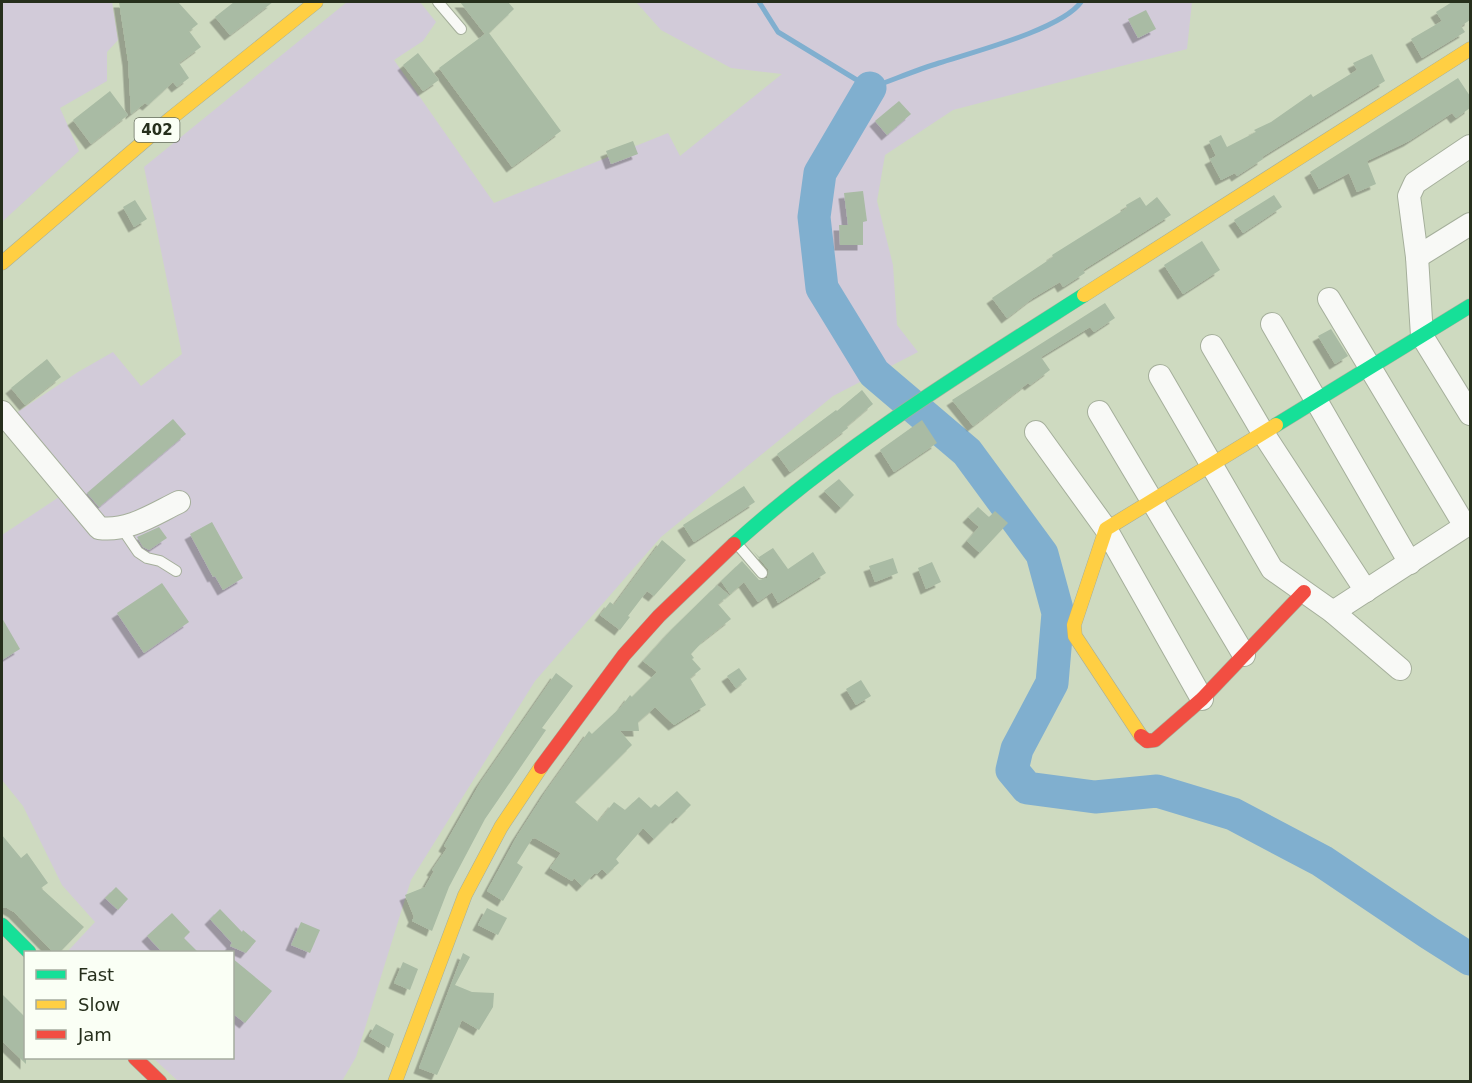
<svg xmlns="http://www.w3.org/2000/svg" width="1472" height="1083" font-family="'DejaVu Sans',sans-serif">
<defs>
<filter id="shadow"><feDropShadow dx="-5.5" dy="5.5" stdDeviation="0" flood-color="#0004"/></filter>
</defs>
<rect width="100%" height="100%" fill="#cedac0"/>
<g fill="#d2cbd9">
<polygon points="2,2 112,2 118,40 107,52 107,81 60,108 79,151 2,222"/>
<polygon points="347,2 420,2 436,22 423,41 394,60 494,203 668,133 680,156 782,74 731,68 661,30 636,2 1192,2 1187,49 953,110 885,155 877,201 893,265 897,325 918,352 833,396 661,537 535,681 411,880 356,1057 342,1081 178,1081 153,1058 232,1058 232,952 67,952 95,922 62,885 23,806 2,780 2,535 68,491 7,419 78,372 113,352 141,386 182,354 144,167"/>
</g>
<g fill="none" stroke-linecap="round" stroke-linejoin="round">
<path stroke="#80afcf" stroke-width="5" d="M759 2 778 32 870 88C893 80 916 70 939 63 973 52 1062 29 1081 2"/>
<polyline stroke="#80afcf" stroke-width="33" points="870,88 820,173 814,217 822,288 874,373 967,452 1042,554 1058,613 1052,683 1017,749 1012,770 1027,788 1095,797 1157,791 1233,814 1322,861 1429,933 1470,959"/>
</g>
<g fill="#a9bba4" filter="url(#shadow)">
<polygon points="119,2 178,2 198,24 189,31 201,47 179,63 189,78 177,87 173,82 148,105 145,103 131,114 128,61"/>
<polygon points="234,2 273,2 230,35 215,17"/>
<polygon points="460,2 508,2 514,9 489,33 561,131 512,167 439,68 485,34"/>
<polygon points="1452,2 1470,2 1470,20 1461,26 1465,32 1422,58 1411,39 1442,21 1436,12"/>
<polygon points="1146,10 1156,29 1138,38 1128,19"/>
<polygon points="418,53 439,80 423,91 403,65"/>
<polygon points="1372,54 1385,81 1262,157 1263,159 1237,176 1235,173 1221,180 1210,159 1216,156 1209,141 1221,135 1227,147 1256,132 1254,130 1271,122 1311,94 1313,97 1357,70 1353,63"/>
<polygon points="1458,78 1470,96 1470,108 1456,118 1452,113 1409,141 1367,161 1376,184 1357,192 1349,173 1319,189 1310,172"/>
<polygon points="110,91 128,115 91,144 73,120"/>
<polygon points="899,101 911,114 887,135 875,121"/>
<polygon points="633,141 638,154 611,164 606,151"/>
<polygon points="863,191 867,221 863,222 863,245 840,245 839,225 848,225 844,193"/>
<polygon points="1274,195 1282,207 1243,233 1234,220"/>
<polygon points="1140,197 1146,206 1157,197 1171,215 1083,270 1085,273 1063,287 1060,282 1033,298 1007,318 992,298 1053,257 1052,255 1127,208 1126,205"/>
<polygon points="135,200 147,219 134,227 123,207"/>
<polygon points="1202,241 1220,270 1183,294 1164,265"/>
<polygon points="1105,303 1115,318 1094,332 1090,327 1041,357 1050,370 1030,385 1028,383 973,426 952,400"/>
<polygon points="1331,329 1348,356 1335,364 1318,336"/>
<polygon points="47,359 61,377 25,405 11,388"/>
<polygon points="862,390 873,404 847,426 848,428 790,472 777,454 836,410 837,411"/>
<polygon points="173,419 186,434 99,507 87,493"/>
<polygon points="922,420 937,443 894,472 880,450"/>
<polygon points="839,479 854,495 841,508 824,491"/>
<polygon points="744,486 755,502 694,542 683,525"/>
<polygon points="978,507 989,517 995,511 1008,523 980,553 967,541 979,527 968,517"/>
<polygon points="212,522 243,578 223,590 215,576 213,577 190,534"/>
<polygon points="159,527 167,538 149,550 143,547 137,537"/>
<polygon points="662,540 686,560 654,596 647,591 628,616 630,617 620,630 600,615 610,602 614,605"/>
<polygon points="773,548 788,569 813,552 826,573 778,603 772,592 758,602 744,582 730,594 721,581 742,561 759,580 767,578 769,572 768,569 753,551 759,557"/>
<polygon points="893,558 898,573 875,582 869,566"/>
<polygon points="932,562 941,582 926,589 918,568"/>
<polygon points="162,583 189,622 144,653 117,613"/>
<polygon points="717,585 729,595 718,604 731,619 703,641 691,654 694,658 692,659 701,669 690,678 706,705 674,725 655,707 638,722 639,731 620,731 632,745 575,802 598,822 614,802 625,810 639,797 651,808 655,804 659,807 677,791 691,805 678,818 676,817 654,839 643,828 616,859 619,863 607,874 602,869 597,874 595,873 582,886 574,878 572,881 550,868 561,853 535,838 532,839 517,863 523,867 503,901 487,891 517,836 546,791 589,731 592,734 621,707 630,695 632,697 657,672 643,661 672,629"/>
<polygon points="2,618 20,649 2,660"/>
<polygon points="739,668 747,679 736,688 727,676"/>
<polygon points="556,673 573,686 542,728 546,730 485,819 449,887 432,931 412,921 414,917 405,895 425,887 434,871 432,870 447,848 444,846 480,783"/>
<polygon points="861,680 871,696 856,705 846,689"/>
<polygon points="2,835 21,858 27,853 48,883 41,888 84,927 60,952 53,952 14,912 7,908 2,908"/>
<polygon points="116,887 128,899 118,910 105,898"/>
<polygon points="487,908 507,918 498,935 478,925"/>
<polygon points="220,909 242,932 243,930 256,941 246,953 230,946 232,943 210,919"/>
<polygon points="172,913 190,932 184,938 198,952 162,952 147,936"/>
<polygon points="301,922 320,930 310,953 291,945"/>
<polygon points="463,953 470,957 455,985 472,992 494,993 493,1007 479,1030 462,1020 437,1075 419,1068"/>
<polygon points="232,958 272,991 245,1023 232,1013"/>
<polygon points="403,962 418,969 410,990 394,983"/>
<polygon points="2,994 26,1018 26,1064 2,1041"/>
<polygon points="376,1024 394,1034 389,1048 369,1036"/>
</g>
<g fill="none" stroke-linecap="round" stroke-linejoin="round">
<defs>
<g id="lane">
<polyline points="438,2 461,29"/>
<polyline points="121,527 138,552 147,558 160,561 176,571"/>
<polyline points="738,545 762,573"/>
</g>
<g id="street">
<polyline points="1470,146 1415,183 1409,196 1417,257 1422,336 1470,414"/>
<polyline points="1417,257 1470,224"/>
<polyline points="1329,299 1465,526"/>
<polyline points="1272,324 1410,563"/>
<polyline points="1212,346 1263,433 1366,591"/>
<polyline points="1160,376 1272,569 1333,612 1400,669"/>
<path d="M2 412 99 528C128 532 154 514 179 502"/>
<polyline points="1099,412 1244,655"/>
<polyline points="1036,432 1106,529 1202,699"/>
<polyline points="1333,612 1470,523"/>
</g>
<g id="fast">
<polyline points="1276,425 1470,306"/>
<path d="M734 544C841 447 963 372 1084 295"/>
<polyline points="2,925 29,952"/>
</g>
<g id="slow">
<polyline points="2,263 170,119 316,2"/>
<polyline points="1084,295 1470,49"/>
<polyline points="1141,736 1075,636 1074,625 1106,529 1276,425"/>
<polyline points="395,1082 465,895 501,827 541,767"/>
</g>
<g id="jam">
<polyline points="1141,736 1147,741 1155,740 1202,699 1304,592"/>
<polyline points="541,767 624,655 659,616 734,544"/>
<polyline points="135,1058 160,1082"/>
</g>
</defs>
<use href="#lane" stroke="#a5af9b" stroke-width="12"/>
<use href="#street" stroke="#a5af9b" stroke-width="24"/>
<use href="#fast" stroke="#a5af9b" stroke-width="15"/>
<use href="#slow" stroke="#a5af9b" stroke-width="15"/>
<use href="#jam" stroke="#a5af9b" stroke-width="15"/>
<use href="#lane" stroke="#f8f9f6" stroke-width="10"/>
<use href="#street" stroke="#f8f9f6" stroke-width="22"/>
<use href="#fast" stroke="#16e098" stroke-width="14"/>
<use href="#slow" stroke="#ffcf43" stroke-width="14"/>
<use href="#jam" stroke="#f24e42" stroke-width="14"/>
</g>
<g text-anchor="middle" stroke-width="5" stroke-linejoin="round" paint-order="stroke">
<rect fill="#fafff5" stroke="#666d5d" stroke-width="1.5" x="134.5" y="118" width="45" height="24" rx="4.5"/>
<g font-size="15" font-weight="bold" fill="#262f1c">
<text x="157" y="135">402</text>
</g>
</g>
<rect width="1472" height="1083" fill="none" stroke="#262f1c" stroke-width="6"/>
<rect x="24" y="951" width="210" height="108" fill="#fafff5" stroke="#a5ac9e" stroke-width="1.5"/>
<rect x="36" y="970" width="30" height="9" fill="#16e098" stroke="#a5ac9e" stroke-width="1.5"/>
<text x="78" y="981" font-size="18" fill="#262f1c">Fast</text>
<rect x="36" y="1000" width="30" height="9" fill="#ffcf43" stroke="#a5ac9e" stroke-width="1.5"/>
<text x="78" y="1011" font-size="18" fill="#262f1c">Slow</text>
<rect x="36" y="1030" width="30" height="9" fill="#f24e42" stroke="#a5ac9e" stroke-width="1.5"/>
<text x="78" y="1041" font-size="18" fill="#262f1c">Jam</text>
</svg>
